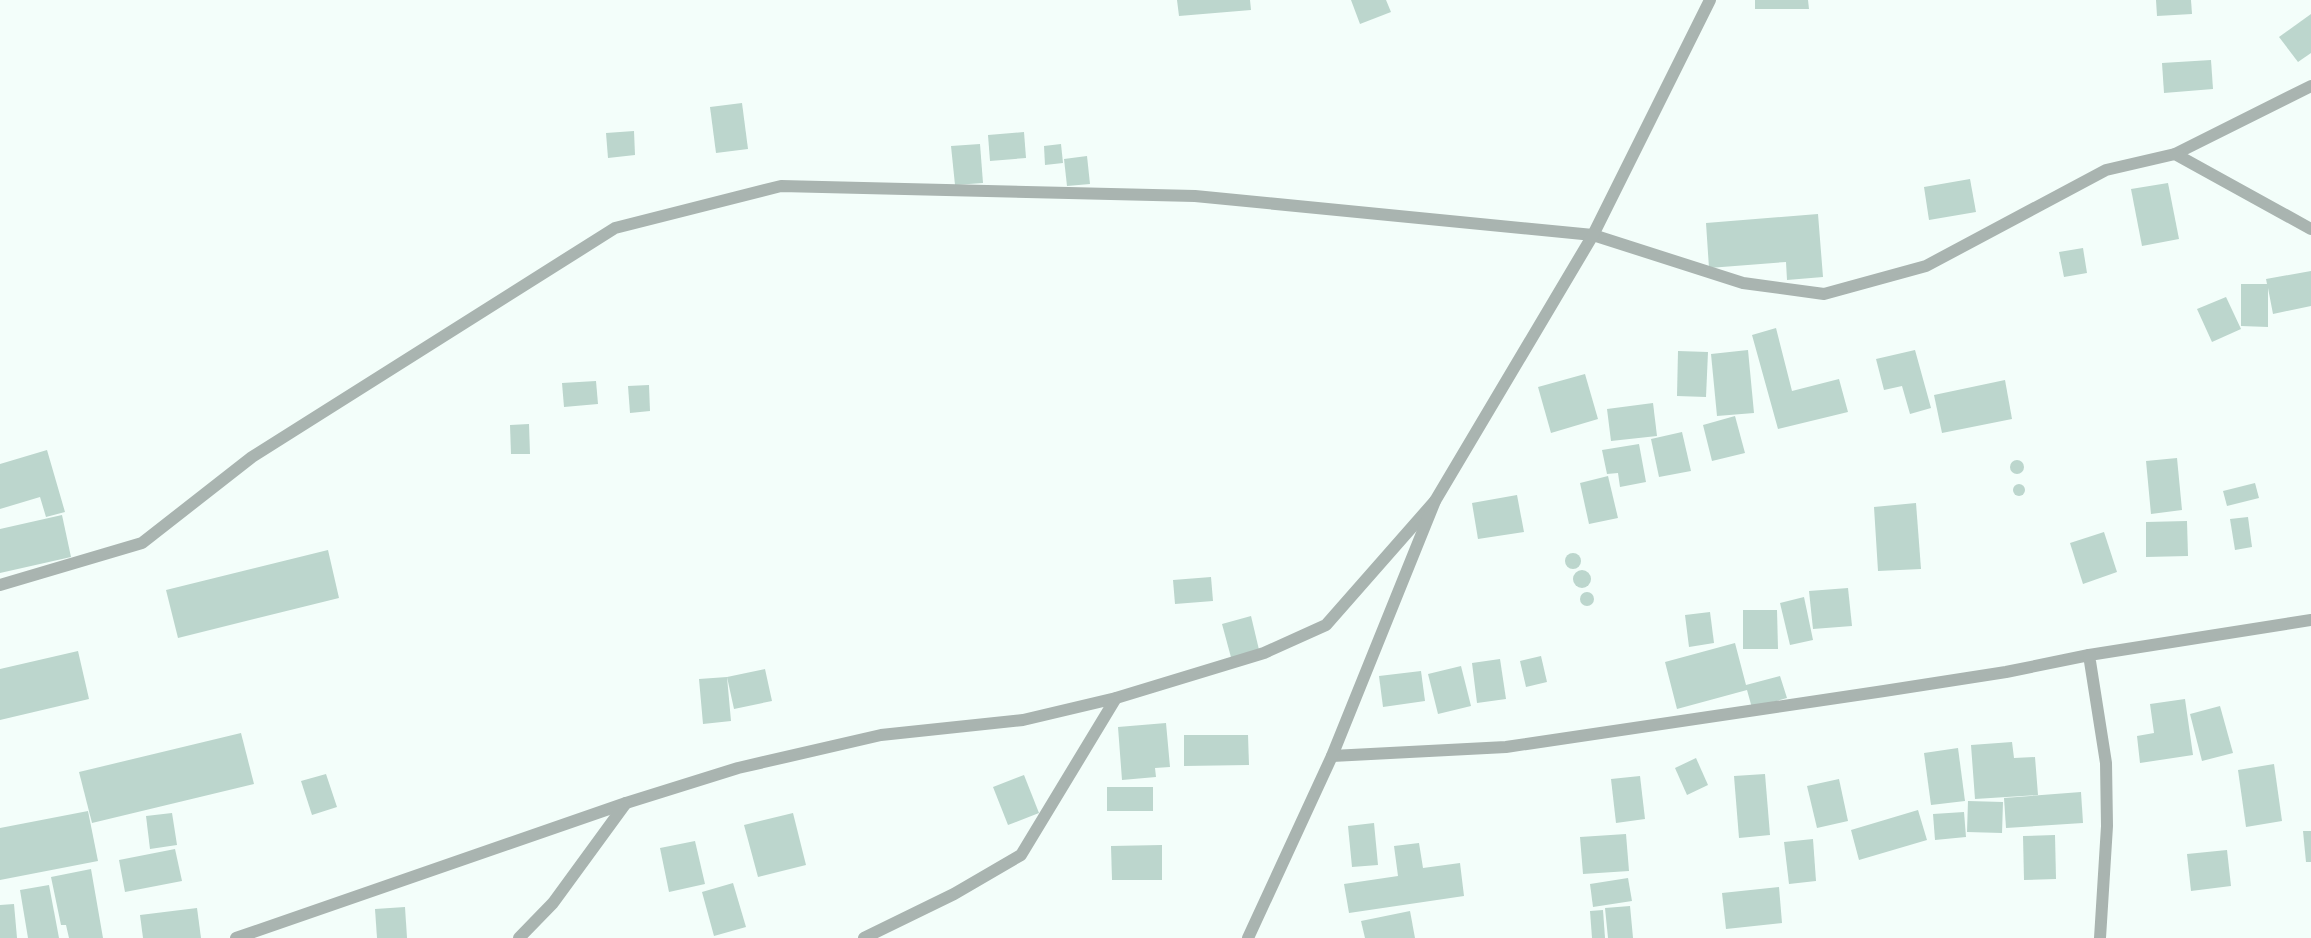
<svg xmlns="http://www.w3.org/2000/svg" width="2311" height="938" font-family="Montserrat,sans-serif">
<rect width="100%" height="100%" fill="#f3fefa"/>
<g fill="#bcd6cd">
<polygon points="1177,0 1250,0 1251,10 1179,16"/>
<polygon points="1351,0 1386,0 1391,12 1360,24"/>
<polygon points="1755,0 1808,0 1809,9 1755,9"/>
<polygon points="2156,0 2191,0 2192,14 2157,16"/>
<polygon points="2311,14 2311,53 2298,62 2279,37"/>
<polygon points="2211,60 2213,89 2164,93 2162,63"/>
<polygon points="742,103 748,149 716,153 710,107"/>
<polygon points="634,131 635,155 608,158 606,133"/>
<polygon points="1024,132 1026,158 990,161 988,135"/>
<polygon points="980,144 983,183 955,185 951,146"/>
<polygon points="1061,144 1063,163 1045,165 1044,146"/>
<polygon points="1087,156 1090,184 1067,186 1064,159"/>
<polygon points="1970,179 1976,212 1929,220 1924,187"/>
<polygon points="2168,183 2179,239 2142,246 2131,189"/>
<polygon points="1818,214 1823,277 1787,280 1786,262 1709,268 1706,223"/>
<polygon points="2083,248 2087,273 2064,277 2059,252"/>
<polygon points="2311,271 2311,306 2273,314 2268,288 2268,327 2241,326 2241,284 2267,284 2266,279"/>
<polygon points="2226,297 2241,329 2212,342 2197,309"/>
<polygon points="1776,328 1792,391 1839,379 1848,412 1778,429 1752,335"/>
<polygon points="1748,350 1754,413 1717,416 1711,354"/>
<polygon points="1915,350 1931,408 1910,414 1902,386 1884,390 1876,359"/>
<polygon points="1678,351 1708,352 1706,397 1677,396"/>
<polygon points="1585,374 1598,419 1551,433 1538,387"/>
<polygon points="2005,380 2012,419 1942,433 1934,395"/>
<polygon points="596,381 598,404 564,407 562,383"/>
<polygon points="649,385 650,411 630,413 628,386"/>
<polygon points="1653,403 1657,436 1611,441 1607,409"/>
<polygon points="1735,416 1745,453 1712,461 1703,425"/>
<polygon points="529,424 530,454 511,454 510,425"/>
<polygon points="1682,432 1691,471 1659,477 1651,439"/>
<polygon points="1639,444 1646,482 1620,487 1618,473 1607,474 1602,450"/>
<polygon points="47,450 65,512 46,517 40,497 0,509 0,464"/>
<polygon points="2177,458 2182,510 2151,514 2146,461"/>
<circle cx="2017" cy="467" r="7"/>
<polygon points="1608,476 1618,518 1589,524 1580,483"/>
<polygon points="2255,483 2259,498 2227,506 2223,491"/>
<circle cx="2019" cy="490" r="6"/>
<polygon points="1517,495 1524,532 1478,539 1472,503"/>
<polygon points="1916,503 1921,569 1878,571 1874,507"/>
<polygon points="62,515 71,557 0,573 0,529"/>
<polygon points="2248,517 2252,547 2235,550 2230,519"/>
<polygon points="2187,521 2188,556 2146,557 2146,522"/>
<polygon points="2104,532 2117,572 2083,584 2070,543"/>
<polygon points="328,550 339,598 178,638 166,590"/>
<circle cx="1573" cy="561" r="8"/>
<circle cx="1582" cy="579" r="9"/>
<polygon points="1211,577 1213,601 1175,604 1173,580"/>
<polygon points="1848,588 1852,626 1813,629 1809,591"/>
<circle cx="1587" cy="599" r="7"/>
<polygon points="1804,597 1813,640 1790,645 1780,603"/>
<polygon points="1743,610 1777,610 1778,649 1743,649"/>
<polygon points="1710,612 1714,643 1689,647 1685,615"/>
<polygon points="1251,616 1260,654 1232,661 1222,624"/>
<polygon points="1735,643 1746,685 1780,676 1787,698 1752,708 1747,690 1677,709 1665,662"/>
<polygon points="78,651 89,699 0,720 0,669"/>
<polygon points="1541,656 1547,682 1526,687 1520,661"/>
<polygon points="1500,659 1506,699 1477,703 1472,663"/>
<polygon points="1461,666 1471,706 1438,714 1428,674"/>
<polygon points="765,669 772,701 734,709 727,677 731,721 703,724 699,679 727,677"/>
<polygon points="1421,671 1425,701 1383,707 1379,676"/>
<polygon points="2185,699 2193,755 2140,763 2137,736 2154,733 2150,704"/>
<polygon points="2220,706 2233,753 2202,761 2190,714"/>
<polygon points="1166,723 1170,767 1155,768 1156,777 1122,780 1118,727"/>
<polygon points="241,733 254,784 92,823 79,772"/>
<polygon points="1184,735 1248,735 1249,765 1184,766"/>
<polygon points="2012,742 2014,758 2035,757 2038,795 1975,799 1971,745"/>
<polygon points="1958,748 1965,801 1931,805 1924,753"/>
<polygon points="1696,758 1708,785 1687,795 1675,768"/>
<polygon points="2274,764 2282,821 2246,827 2238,770"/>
<polygon points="326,774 337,807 312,815 301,781"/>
<polygon points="1765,774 1770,835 1739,838 1734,776"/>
<polygon points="1024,775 1039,813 1008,825 993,787"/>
<polygon points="1640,776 1645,819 1616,823 1611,779"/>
<polygon points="1839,779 1848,821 1817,828 1807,786"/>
<rect x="1107" y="787" width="46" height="24"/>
<polygon points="2081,792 2083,823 2006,828 2004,798"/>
<polygon points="1968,801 2003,802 2002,833 1967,832"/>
<polygon points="1918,810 1927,840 1859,860 1851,830"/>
<polygon points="88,811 98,861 0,880 0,828"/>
<polygon points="1964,812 1966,837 1935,840 1933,814"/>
<polygon points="172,813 177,845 150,849 146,816"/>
<polygon points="793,813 806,865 758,877 744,825"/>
<polygon points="1374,823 1378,865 1352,867 1348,826"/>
<polygon points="2303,831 2311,831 2311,862 2306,862"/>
<polygon points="1626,834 1629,871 1583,874 1580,837"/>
<polygon points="2055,835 2056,879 2024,880 2023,836"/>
<polygon points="1813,839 1816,881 1789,884 1784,842"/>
<polygon points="695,841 705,884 669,892 660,848"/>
<polygon points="1419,843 1423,868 1460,863 1464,896 1349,913 1344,884 1398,876 1394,846"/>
<polygon points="1162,845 1162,880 1112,880 1111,846"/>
<polygon points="175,849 182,881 125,892 119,860"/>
<polygon points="2227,850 2231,886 2191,891 2187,854"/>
<polygon points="91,869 103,938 69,938 66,925 61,925 51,877"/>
<polygon points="1628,878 1632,901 1593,907 1590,884"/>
<polygon points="733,883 746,927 714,936 702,892"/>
<polygon points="49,885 59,938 28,938 20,890"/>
<polygon points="1779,887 1782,923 1726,929 1722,893"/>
<polygon points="14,904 17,938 0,938 0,905"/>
<polygon points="1630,906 1633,938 1608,938 1605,908"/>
<polygon points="405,907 407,938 377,938 375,909"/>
<polygon points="197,908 201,938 143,938 140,915"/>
<polygon points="1603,910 1605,938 1592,938 1590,911"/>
<polygon points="1410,911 1415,938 1365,938 1361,921"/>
</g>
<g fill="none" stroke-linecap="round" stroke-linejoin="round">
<g stroke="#a9b4b0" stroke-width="12">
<polyline points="2175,154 2311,86"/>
<polyline points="0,585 142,543 252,457 615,228 781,186 1195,196 1593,235 1743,283 1824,294 1926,266 2106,170 2175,154 2311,229"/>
<polyline points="1332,756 1506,747 1884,691 2006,672 2089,655"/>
<polyline points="236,938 626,803 738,768 881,735 1023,720 1116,698 1264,653 1326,625 1435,501"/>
<polyline points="519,938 553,903 626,803"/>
<polyline points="864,938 954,894 1021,855 1116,698"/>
<polyline points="1248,938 1332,756 1435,501 1593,235 1710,0"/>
<polyline points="2100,938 2107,826 2106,763 2089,655 2311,620"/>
</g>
</g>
</svg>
